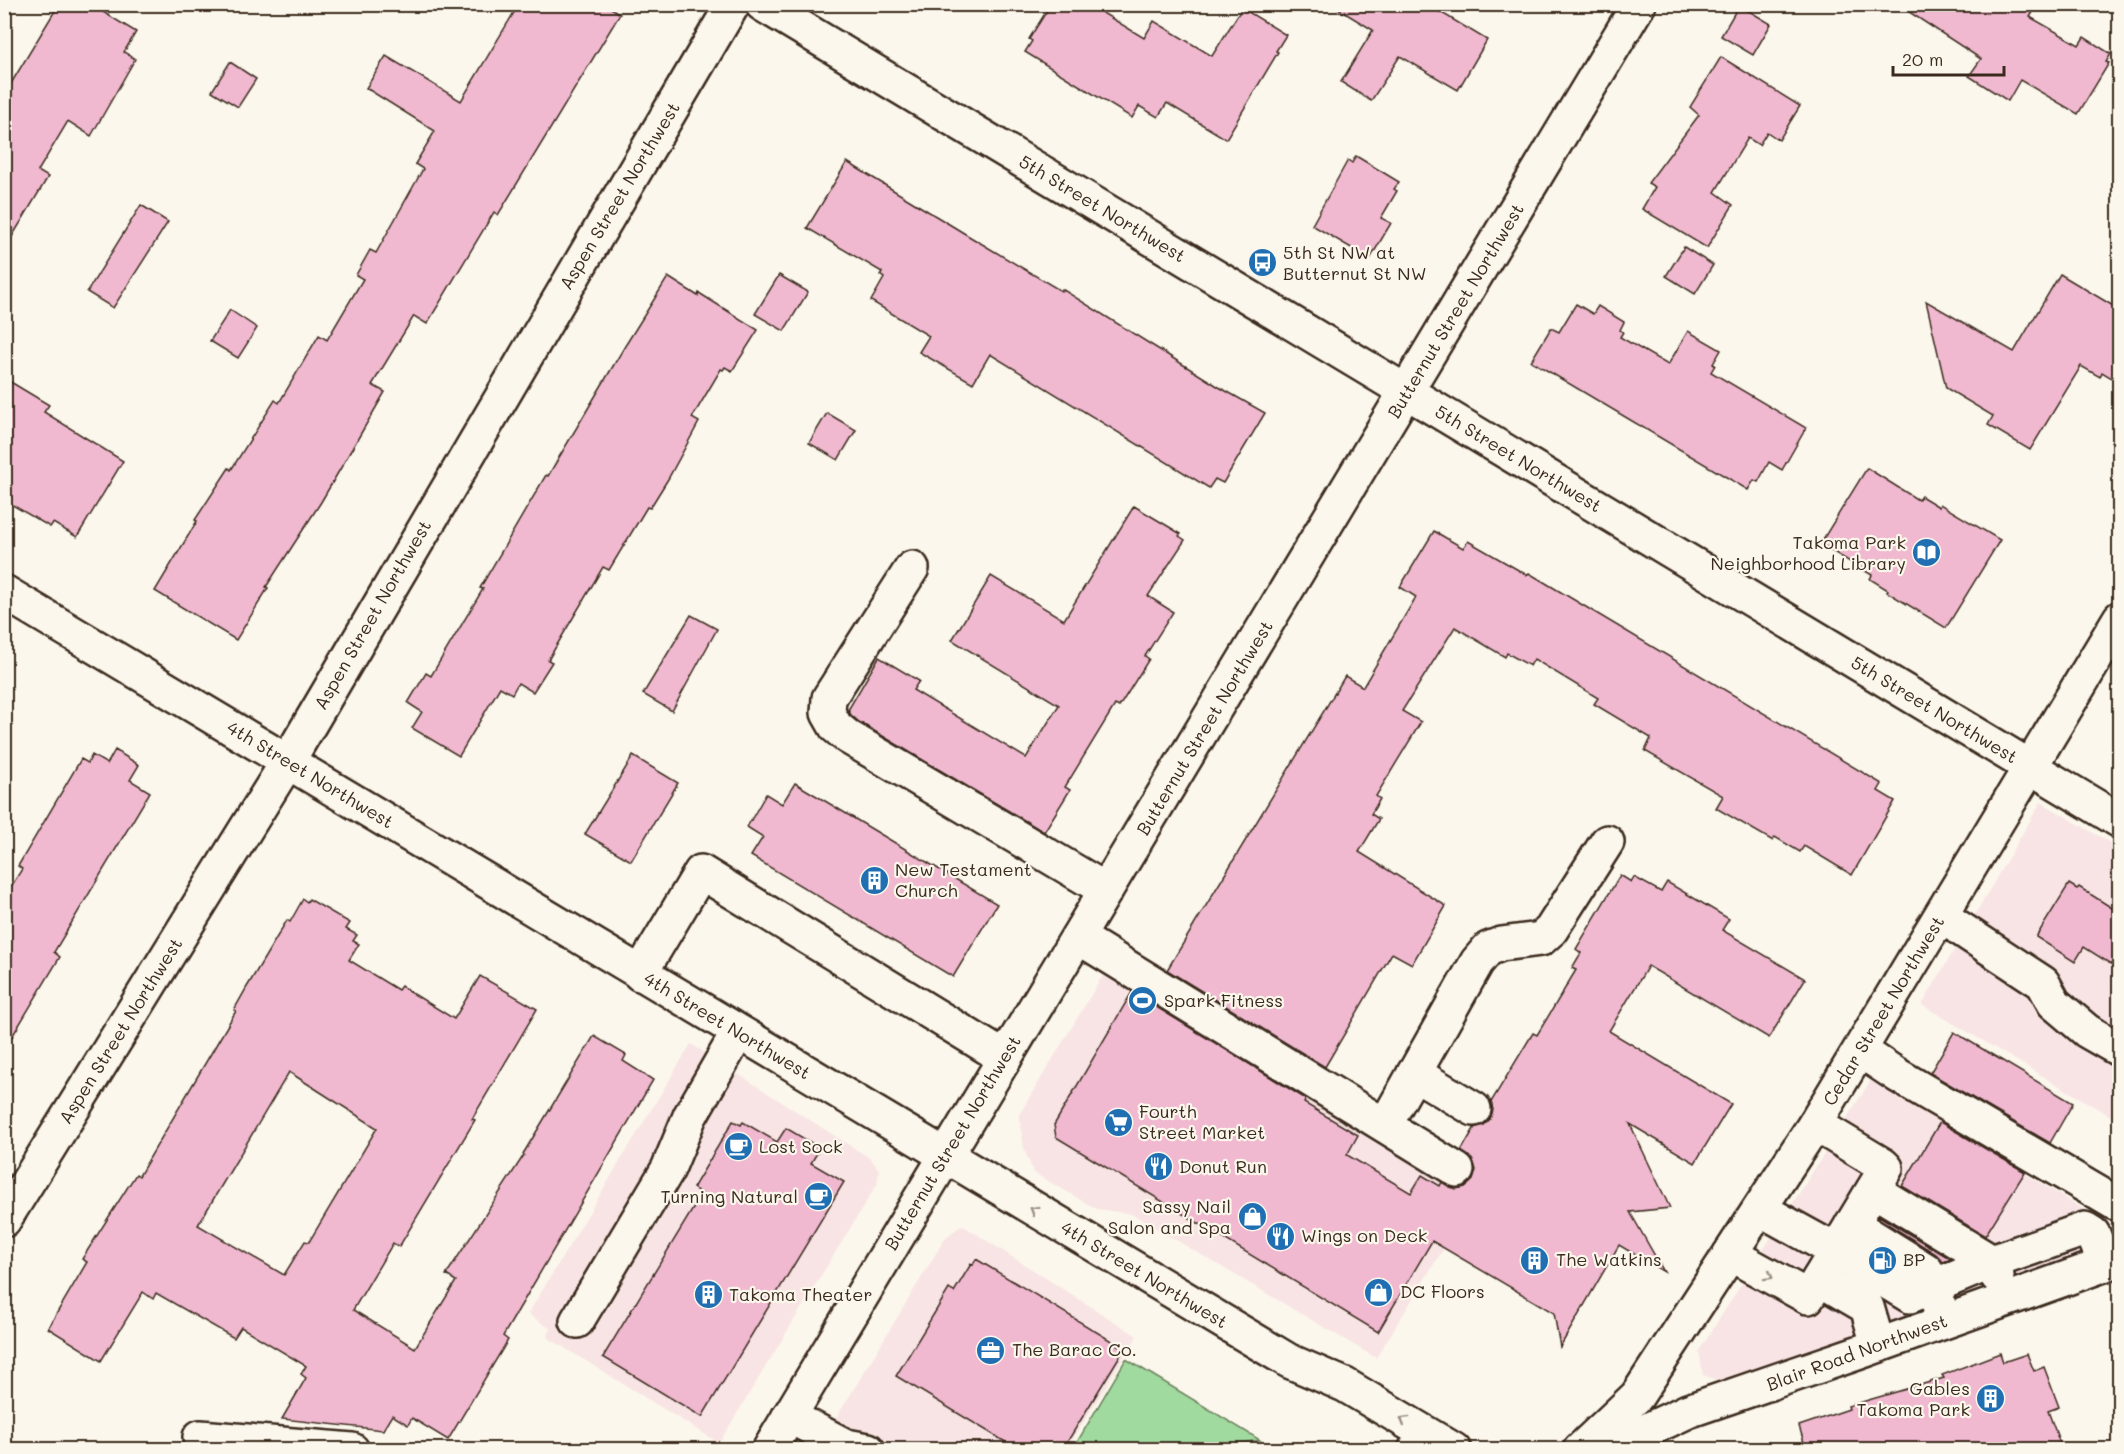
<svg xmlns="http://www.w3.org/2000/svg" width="2124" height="1454" font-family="Mali,sans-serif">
<rect width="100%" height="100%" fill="#fbf7ec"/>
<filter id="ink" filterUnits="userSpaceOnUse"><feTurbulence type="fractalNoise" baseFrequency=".0167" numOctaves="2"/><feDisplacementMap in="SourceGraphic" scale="12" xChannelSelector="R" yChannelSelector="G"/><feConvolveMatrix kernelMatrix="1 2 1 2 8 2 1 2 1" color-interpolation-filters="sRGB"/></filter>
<g filter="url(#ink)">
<g fill="#f8e4e4">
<polygon points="2041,802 2119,848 2119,1121 1922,1005"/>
<polygon points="1111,962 1481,1188 1376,1358 1132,1214 1097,1209 1034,1173 1024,1149 1019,1115"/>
<polygon points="691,1044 871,1159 879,1170 877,1184 719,1443 547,1337 551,1329 528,1314"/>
<polygon points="1871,1080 2119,1231 2119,1247 1726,1383 1703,1375 1699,1351"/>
<polygon points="962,1225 1137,1336 1067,1449 817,1450 946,1237"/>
</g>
<polygon fill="#a0da9f" stroke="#6e825e" stroke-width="1.5" points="1126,1359 1260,1440 1202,1449 1073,1449"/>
<g fill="#f0b9d0" stroke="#3b2a1e" stroke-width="1.5" fill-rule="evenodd">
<polygon points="59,4 90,4 136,32 124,52 135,59 91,136 68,121 38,171 48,177 4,250 4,95"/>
<polygon points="519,4 605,4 620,14 498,215 494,212 427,324 414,316 372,385 385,392 321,502 266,587 268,588 236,640 155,591 197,521 195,520 229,468 231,470 275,400 279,403 319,335 327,340 363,279 356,275 370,250 376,253 423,169 415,164 435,131 366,88 386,56 461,101"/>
<polygon points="1051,4 1088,4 1144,38 1154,21 1212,56 1242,8 1286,35 1276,51 1278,52 1226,139 1167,103 1158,117 1139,106 1132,118 1025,52 1032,41 1029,39"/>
<polygon points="1330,4 1427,4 1487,40 1458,90 1400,56 1371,101 1341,82 1373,30"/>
<polygon points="1897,4 2038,4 2030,17 2079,45 2084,37 2111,54 2106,62 2109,63 2078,114 2020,80 2008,101 1969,76 1981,59"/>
<polygon points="1739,5 1771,24 1753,55 1721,36"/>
<polygon points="1721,57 1800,106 1779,140 1767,132 1759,145 1748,138 1715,192 1733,205 1707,248 1642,209 1655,187 1648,183 1699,115 1690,107"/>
<polygon points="230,62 256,79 238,107 212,91"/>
<polygon points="1356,156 1399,182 1394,189 1397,191 1381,218 1391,223 1370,259 1312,225 1348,160 1352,163"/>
<polygon points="847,162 967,235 1061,291 1062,289 1219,387 1265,413 1223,483 1215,479 1209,488 990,354 973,383 919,352 929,336 871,301 884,278 880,275 882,272 807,228"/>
<polygon points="141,205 168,222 113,308 87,292"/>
<polygon points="1684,247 1713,265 1695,294 1666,276"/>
<polygon points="2060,274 2120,310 2120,383 2102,372 2100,377 2081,366 2030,450 1988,425 1993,416 1946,388 1926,301 2014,352"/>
<polygon points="779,275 808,292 784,331 755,314"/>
<polygon points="668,277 698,296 699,293 758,330 732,371 725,367 723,370 721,369 692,418 699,422 668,479 650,508 647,507 609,570 603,567 548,660 552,662 533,692 518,683 512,694 500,687 459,756 412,728 422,712 408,703 426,673 431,676 483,589 480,588 546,475 548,476 625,346"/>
<polygon points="1576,304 1593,314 1598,306 1624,322 1620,330 1623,332 1620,337 1668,365 1688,331 1721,350 1713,364 1715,365 1711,372 1806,428 1782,470 1769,462 1758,482 1754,480 1748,490 1531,361 1551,328 1559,332"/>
<polygon points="230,310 257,328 238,358 210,341"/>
<polygon points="4,378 49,405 44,412 123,461 77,537 53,523 50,527 4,500"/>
<polygon points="827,413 856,430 838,460 809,443"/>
<polygon points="1867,468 1918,500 1921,496 1939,507 1940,504 2000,540 1946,628 1887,592 1888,590 1870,579 1872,575 1820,544"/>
<polygon points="1134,506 1181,534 1179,536 1185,540 1148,596 1173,612 1145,656 1149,659 1119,707 1115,705 1065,787 1070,790 1044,832 859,722 851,715 848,710 879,657 919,681 913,690 1026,758 1059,705 952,640 991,576 1064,620"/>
<polygon points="1434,531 1463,548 1468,541 1527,575 1529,573 1882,784 1878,791 1895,801 1852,875 1804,846 1800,852 1775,837 1773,841 1716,808 1723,796 1645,751 1651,738 1594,704 1598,698 1534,659 1530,666 1507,653 1505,657 1455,627 1402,711 1421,722 1376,796 1380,799 1371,814 1379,819 1359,852 1446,906 1412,964 1392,953 1325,1067 1167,970 1345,676 1363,687 1416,597 1400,587"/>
<polygon points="691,615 717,629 672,711 643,694"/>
<polygon points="115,750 139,765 130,780 150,792 54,952 60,957 4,1050 4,898 22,869 18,866 81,759 88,763 92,755 107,764"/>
<polygon points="633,756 678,783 631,861 585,834"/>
<polygon points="795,783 997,904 953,977 751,856 763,837 747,827 766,794 782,804"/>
<polygon points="1620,875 1631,882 1634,877 1661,892 1667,882 1729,919 1722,930 1805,979 1769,1038 1648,966 1609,1031 1731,1104 1695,1163 1630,1124 1670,1208 1630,1212 1664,1272 1619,1245 1560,1347 1554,1313 1432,1241 1378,1332 1056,1137 1054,1125 1132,992 1306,1099 1304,1103 1358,1135 1347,1155 1411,1193 1422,1175 1440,1186 1442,1182 1456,1189 1465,1187 1473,1180 1476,1170 1473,1161 1461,1151 1475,1127 1484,1125 1490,1119 1493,1110 1491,1102 1533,1033 1537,1035 1576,970 1572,968 1581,953 1576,949"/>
<polygon points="2069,884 2077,889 2079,887 2120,913 2120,970 2084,947 2075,962 2036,937"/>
<path d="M303 899 307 902 309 899 350 923 346 929 357 935 353 941 359 944 349 960 398 990 401 986 454 1019 480 976 537 1009 472 1119 475 1120 399 1247 393 1243 353 1310 415 1348 456 1281 446 1275 524 1155 523 1154 594 1036 626 1055 623 1061 653 1080 513 1319 503 1336 508 1340 448 1440 412 1418 408 1425 392 1415 383 1430 282 1419 306 1378 301 1374 306 1366 241 1327 234 1338 156 1293 153 1299 143 1292 101 1361 48 1328 87 1262 82 1259 136 1174 139 1176 236 1011 234 1010 247 987 287 920 290 922ZM289 1072 377 1128 309 1242 305 1241 284 1275 198 1225Z"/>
<polygon points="1954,1032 2073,1103 2050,1143 1930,1073"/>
<polygon points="733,1121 741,1125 743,1122 777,1142 786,1128 820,1148 811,1163 844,1182 702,1417 603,1357 702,1194 693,1188"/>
<polygon points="1940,1122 2025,1172 1985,1236 1902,1186"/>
<polygon points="1879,1216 1951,1259 1943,1262 1936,1254 1878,1218"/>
<polygon points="976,1259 1123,1348 1120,1353 1121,1354 1063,1449 1017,1449 896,1376 949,1289 954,1292 971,1264 973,1265"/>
<polygon points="2000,1353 2003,1362 2027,1354 2034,1371 2044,1367 2059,1407 2048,1411 2062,1449 1806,1449 1799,1426 1849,1409 1848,1406 1944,1378 1942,1375"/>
</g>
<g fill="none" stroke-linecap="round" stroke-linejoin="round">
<defs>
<g id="minor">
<polyline points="762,4 2120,821"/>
<polyline points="912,568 829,698 828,713 836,727 848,737 1106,890"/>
<path d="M4 592C433 848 860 1107 1289 1361L1345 1385 1454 1450"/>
<polyline points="1941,916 2043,983 2054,1003 2087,1031 2120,1050"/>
<polyline points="1078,937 1457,1170"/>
<polyline points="640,974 701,872 1005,1058"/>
<polyline points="1861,1051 1897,1075 2115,1203"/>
<polyline points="1414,1073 1474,1109"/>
<polyline points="1385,1125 1477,962 1488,949 1501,944 1541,939 1551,930 1607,842"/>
<polyline points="1873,1190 1992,1262 1997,1276"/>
<polyline points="1760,1209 1836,1251 1910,1296 1992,1262 2085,1229 2093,1234 2105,1264"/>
<polyline points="4,1220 288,761 733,4"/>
<polyline points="1852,1224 1926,1270 1939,1305"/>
<polyline points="1730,1254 1808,1297 1886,1168 1883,1165 1815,1124"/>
<polyline points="1819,1279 1867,1307 1878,1345"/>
<polyline points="577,1321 668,1169 690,1116 738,1033"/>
<polyline points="789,1416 846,1446 868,1450"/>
<polyline points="200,1437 352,1450"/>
<polyline points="769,1450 1639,4"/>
<polyline points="1580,1450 1637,1396 1815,1124 2120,618"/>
</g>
<g id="major">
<polyline points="1415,1450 1429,1450"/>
<polyline points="1596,1450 1628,1439 1688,1411 1860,1352 2120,1259"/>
</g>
</defs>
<use href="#minor" stroke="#3b2a1e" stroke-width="38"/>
<use href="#major" stroke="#3b2a1e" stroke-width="38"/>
<use href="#minor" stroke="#fbf7ec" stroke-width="33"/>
<use href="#major" stroke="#fbf7ec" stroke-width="33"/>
</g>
<defs><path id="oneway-chevron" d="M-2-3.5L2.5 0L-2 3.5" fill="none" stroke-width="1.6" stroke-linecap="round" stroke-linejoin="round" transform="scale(1.5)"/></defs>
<g stroke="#9b9085">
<use href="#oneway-chevron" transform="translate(1034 1210) rotate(-149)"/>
<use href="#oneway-chevron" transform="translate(1769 1276) rotate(29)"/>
<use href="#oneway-chevron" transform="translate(1404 1420) rotate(-149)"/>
</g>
</g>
<defs>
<symbol id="bus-disc" viewBox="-11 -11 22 22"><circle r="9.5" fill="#1f6fb2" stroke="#fbf7ec"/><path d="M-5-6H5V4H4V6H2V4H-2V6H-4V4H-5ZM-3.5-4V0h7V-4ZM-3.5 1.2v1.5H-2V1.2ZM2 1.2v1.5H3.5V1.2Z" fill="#fff"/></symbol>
<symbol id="library-disc" viewBox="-11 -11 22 22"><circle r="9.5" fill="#1f6fb2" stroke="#fbf7ec"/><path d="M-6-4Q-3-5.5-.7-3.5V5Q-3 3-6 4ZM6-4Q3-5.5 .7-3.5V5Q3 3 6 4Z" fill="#fff"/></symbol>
<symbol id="building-disc" viewBox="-11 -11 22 22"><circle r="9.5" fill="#1f6fb2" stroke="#fbf7ec"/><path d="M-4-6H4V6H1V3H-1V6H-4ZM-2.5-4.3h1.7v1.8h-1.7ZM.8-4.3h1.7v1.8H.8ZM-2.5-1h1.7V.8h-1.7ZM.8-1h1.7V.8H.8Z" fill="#fff"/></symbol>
<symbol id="stadium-disc" viewBox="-11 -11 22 22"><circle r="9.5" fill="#1f6fb2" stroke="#fbf7ec"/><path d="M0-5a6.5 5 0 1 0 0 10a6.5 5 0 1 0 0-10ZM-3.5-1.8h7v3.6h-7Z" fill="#fff"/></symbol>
<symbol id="supermarket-disc" viewBox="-11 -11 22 22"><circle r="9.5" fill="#1f6fb2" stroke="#fbf7ec"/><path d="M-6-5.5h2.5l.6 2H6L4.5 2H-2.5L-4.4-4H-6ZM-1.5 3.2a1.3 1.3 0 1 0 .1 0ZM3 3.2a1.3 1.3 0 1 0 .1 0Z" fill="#fff"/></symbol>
<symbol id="cafe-disc" viewBox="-11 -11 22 22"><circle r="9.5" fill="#1f6fb2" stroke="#fbf7ec"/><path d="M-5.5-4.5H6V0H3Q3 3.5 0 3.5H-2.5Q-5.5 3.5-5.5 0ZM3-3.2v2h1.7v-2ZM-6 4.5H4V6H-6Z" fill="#fff"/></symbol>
<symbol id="restaurant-disc" viewBox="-11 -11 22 22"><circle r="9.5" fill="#1f6fb2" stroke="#fbf7ec"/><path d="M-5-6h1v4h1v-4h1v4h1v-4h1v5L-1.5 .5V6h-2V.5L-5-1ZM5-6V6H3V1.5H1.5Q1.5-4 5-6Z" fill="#fff"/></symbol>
<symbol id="shop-disc" viewBox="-11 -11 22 22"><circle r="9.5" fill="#1f6fb2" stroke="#fbf7ec"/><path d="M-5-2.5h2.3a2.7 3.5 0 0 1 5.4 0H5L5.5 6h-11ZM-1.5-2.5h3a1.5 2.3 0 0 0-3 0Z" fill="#fff"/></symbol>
<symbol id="fuel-disc" viewBox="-11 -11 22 22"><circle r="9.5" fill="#1f6fb2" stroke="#fbf7ec"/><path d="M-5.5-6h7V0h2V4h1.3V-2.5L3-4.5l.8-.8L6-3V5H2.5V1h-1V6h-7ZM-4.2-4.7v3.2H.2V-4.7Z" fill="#fff"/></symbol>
<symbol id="office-disc" viewBox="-11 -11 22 22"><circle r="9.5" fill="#1f6fb2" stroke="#fbf7ec"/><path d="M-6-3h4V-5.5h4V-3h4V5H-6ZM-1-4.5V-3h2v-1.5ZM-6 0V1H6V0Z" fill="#fff"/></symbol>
</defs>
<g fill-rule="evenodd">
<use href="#bus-disc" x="1246" y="246" width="33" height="33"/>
<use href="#library-disc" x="1910" y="536" width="33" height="33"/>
<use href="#building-disc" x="858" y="864" width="33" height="33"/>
<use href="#stadium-disc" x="1126" y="984" width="33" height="33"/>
<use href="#supermarket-disc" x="1102" y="1106" width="33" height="33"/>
<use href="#cafe-disc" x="722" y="1130" width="33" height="33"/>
<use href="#restaurant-disc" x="1142" y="1150" width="33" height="33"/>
<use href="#cafe-disc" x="802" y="1180" width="33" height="33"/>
<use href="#shop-disc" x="1236" y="1200" width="33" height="33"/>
<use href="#restaurant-disc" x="1264" y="1220" width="33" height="33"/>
<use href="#building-disc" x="1518" y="1244" width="33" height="33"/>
<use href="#fuel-disc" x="1866" y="1244" width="33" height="33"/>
<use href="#shop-disc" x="1362" y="1276" width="33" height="33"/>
<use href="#building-disc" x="692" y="1278" width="33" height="33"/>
<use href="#office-disc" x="974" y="1334" width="33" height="33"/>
<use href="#building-disc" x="1974" y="1382" width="33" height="33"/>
</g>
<g text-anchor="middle" stroke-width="4.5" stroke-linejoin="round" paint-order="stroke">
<g font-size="18" fill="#3b2a1e" stroke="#fbf7ec">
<text transform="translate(620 196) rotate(-59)" y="6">Aspen Street Northwest</text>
<text transform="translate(1102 209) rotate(31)" y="6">5th Street Northwest</text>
<text transform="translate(1456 311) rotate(-59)" y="6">Butternut Street Northwest</text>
<text transform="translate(1518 459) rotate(31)" y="6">5th Street Northwest</text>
<text transform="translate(373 615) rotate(-60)" y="6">Aspen Street Northwest</text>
<text transform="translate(1934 710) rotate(31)" y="6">5th Street Northwest</text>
<text transform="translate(1205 728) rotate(-59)" y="6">Butternut Street Northwest</text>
<text transform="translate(310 775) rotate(31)" y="6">4th Street Northwest</text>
<text transform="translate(1884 1011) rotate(-59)" y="6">Cedar Street Northwest</text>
<text transform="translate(727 1026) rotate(31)" y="6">4th Street Northwest</text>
<text transform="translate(121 1031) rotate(-58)" y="6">Aspen Street Northwest</text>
<text transform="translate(953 1143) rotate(-59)" y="6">Butternut Street Northwest</text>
<text transform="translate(1144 1275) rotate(31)" y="6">4th Street Northwest</text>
<text transform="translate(1857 1353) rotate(-20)" y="6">Blair Road Northwest</text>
</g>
<g font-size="18" fill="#3b2a1e" stroke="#fbf7ec" text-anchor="start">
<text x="1283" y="259">5th St NW at<tspan x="1283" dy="21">Butternut St NW</tspan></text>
<text x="1906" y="549" text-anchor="end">Takoma Park<tspan x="1906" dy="21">Neighborhood Library</tspan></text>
<text x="895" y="876">New Testament<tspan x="895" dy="21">Church</tspan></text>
<text x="1164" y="1007">Spark Fitness</text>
<text x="1139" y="1118">Fourth<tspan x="1139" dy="21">Street Market</tspan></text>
<text x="759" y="1153">Lost Sock</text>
<text x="1179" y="1173">Donut Run</text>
<text x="798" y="1203" text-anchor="end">Turning Natural</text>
<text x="1231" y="1213" text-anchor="end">Sassy Nail<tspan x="1231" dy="21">Salon and Spa</tspan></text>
<text x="1301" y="1242">Wings on Deck</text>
<text x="1556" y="1266">The Watkins</text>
<text x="1903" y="1266">BP</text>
<text x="1400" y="1298">DC Floors</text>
<text x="729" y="1301">Takoma Theater</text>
<text x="1012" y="1356">The Barac Co.</text>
<text x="1970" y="1395" text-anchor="end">Gables<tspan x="1970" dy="21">Takoma Park</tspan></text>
</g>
</g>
<rect width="2124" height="1454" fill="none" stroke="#fbf7ec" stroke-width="24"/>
<rect x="12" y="12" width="2100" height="1430" fill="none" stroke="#3b2a1e" stroke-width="2" filter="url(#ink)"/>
<path d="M1893 66v9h111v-9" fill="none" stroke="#3b2a1e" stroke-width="3"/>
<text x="1902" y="66" font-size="18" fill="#3b2a1e" stroke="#fbf7ec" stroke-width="4.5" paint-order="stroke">20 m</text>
</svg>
